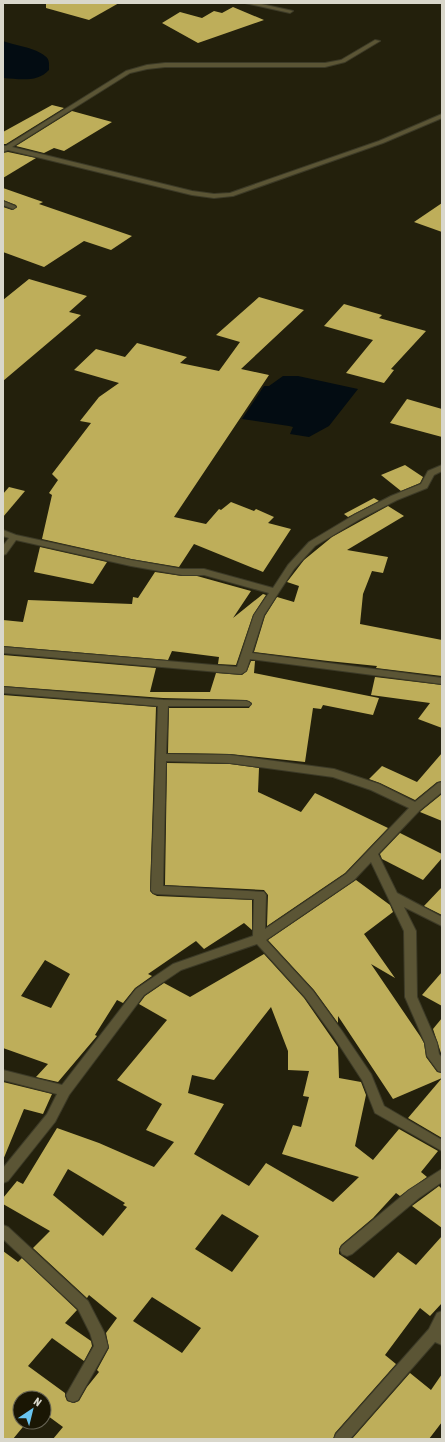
<svg xmlns="http://www.w3.org/2000/svg" width="445" height="1442" font-family="'Asap Condensed',sans-serif">
<rect width="100%" height="100%" fill="#23200c"/>
<g fill="#030c12">
<path d="M3 41C14 45 36 48 45 56 50 59 49 65 49 70 37 83 19 79 3 78Z"/>
<polygon points="283,376 298,376 358,389 329,426 309,437 290,434 293,427 289,426 242,419 264,386 269,386"/>
</g>
<g fill="#beae5a" fill-rule="evenodd">
<polygon points="46,3 119,3 89,20 46,8"/>
<polygon points="233,7 264,20 198,43 162,23 180,12 202,18 214,11 222,13"/>
<polygon points="52,105 64,108 6,144 3,144 3,132"/>
<polygon points="72,111 112,122 64,151 54,148 44,153 16,146"/>
<polygon points="8,152 36,158 3,178 3,153"/>
<polygon points="3,188 43,202 39,204 132,236 111,250 84,241 44,267 3,252 3,207 12,210 17,207 16,205 3,200"/>
<polygon points="442,203 442,232 414,222"/>
<polygon points="29,279 87,296 69,312 81,315 3,381 3,300"/>
<polygon points="259,297 304,310 241,369 269,375 174,517 206,524 219,509 221,510 231,502 254,511 256,509 274,517 268,523 291,529 263,572 194,544 179,567 131,559 42,539 52,495 49,493 58,480 52,474 91,423 80,421 99,397 119,383 74,370 96,349 125,357 137,343 187,357 180,363 219,371 240,342 216,335"/>
<polygon points="344,304 382,315 379,318 426,331 391,369 394,370 384,383 346,373 373,340 324,326"/>
<polygon points="407,399 442,409 442,437 390,423"/>
<polygon points="405,465 423,477 420,483 401,491 381,475"/>
<polygon points="9,487 25,491 3,517 3,494"/>
<polygon points="374,498 379,501 348,517 344,514"/>
<polygon points="388,506 404,516 347,550 388,557 383,573 372,571 363,594 360,624 442,640 442,676 376,668 377,666 328,661 254,652 265,616 277,597 294,602 299,586 287,582 304,560 332,537"/>
<polygon points="40,547 107,562 93,584 34,572"/>
<polygon points="155,572 182,576 197,576 251,591 233,618 263,594 266,595 253,615 236,665 218,664 219,657 172,651 168,660 3,646 3,620 23,622 28,600 132,604 133,597 138,598"/>
<polygon points="3,655 156,668 150,692 210,692 216,673 242,675 247,671 251,661 255,661 254,673 379,698 373,715 323,705 321,709 313,708 305,762 230,754 168,753 169,708 249,708 252,703 246,700 163,698 3,686"/>
<polygon points="375,677 442,685 442,728 418,719 430,703 371,695"/>
<path d="M3 695 156 707 150 891 153 894 157 896 252 900V930L244 923 204 949 196 941 148 974 152 976 135 988 123 1003 117 1000 95 1035 97 1036 58 1082 36 1077 48 1064 3 1048ZM45 960 70 974 51 1008 21 996Z"/>
<polygon points="442,753 442,781 437,782 415,800 380,783 369,779 382,766 417,782"/>
<polygon points="167,763 230,764 259,768 258,792 301,812 315,793 388,828 345,873 267,926 268,895 264,890 165,885"/>
<polygon points="442,794 442,821 420,812 421,811"/>
<polygon points="400,833 442,854 442,858 423,880 382,859 380,854"/>
<polygon points="356,880 390,905 393,912 364,934 395,978 371,964 420,1036 424,1043 426,1057 437,1072 442,1073 442,1078 393,1099 338,1016 338,1023 314,990 268,940"/>
<polygon points="442,887 442,915 424,906"/>
<path d="M264 954 304 998 338 1047 339 1078 361 1082 366 1095 355 1146 373 1160 399 1129 438 1151 421 1172 427 1177 400 1196 396 1193 373 1218 341 1245 339 1249V1254L374 1278 398 1252 416 1265 442 1236V1303L430 1316 420 1308 385 1355 396 1364 335 1433 333 1439H53L63 1427 44 1413V1398H20V1422H27L13 1439H3V1251L18 1262 22 1258 77 1310 65 1323 91 1341 92 1346 84 1361 52 1338 28 1366 65 1393V1396L67 1401 74 1403 79 1401 87 1387 99 1372 97 1370 109 1348 106 1333 117 1318 89 1295 87 1298 33 1248 50 1231 3 1204V1198L17 1181 23 1184 57 1128 99 1143 154 1167 174 1142 146 1130 162 1104 117 1080 167 1020 139 1004 145 996 164 983 190 997ZM271 1007 288 1051V1070L309 1071 303 1096 309 1097 301 1127 293 1125 282 1154 359 1177 333 1202 266 1163 249 1186 194 1154 224 1104 188 1093 192 1075 214 1080ZM68 1169 125 1203 123 1205 127 1207 103 1236 53 1195ZM222 1214 259 1236 232 1272 195 1249ZM152 1297 201 1328 182 1353 133 1321Z"/>
<polygon points="442,972 442,1006 422,995"/>
<polygon points="442,1018 442,1056 433,1029"/>
<polygon points="442,1078 442,1138 408,1118"/>
<polygon points="3,1082 52,1094 43,1114 24,1109 3,1160"/>
<polygon points="439,1186 442,1189 442,1228 412,1206"/>
<polygon points="410,1373 431,1390 442,1374 442,1422 429,1439 352,1439"/>
</g>
<g fill="none" stroke-linecap="round" stroke-linejoin="round">
<defs>
<g id="lane">
<polygon points="375,40 380,41 345,62 325,67 165,67 147,69 130,73 12,147 192,191 214,194 230,193 379,141 442,114 442,118 383,143 233,196 214,198 192,195 8,150 3,152 3,146 6,146 126,71 147,65 165,63 325,63 341,60"/>
<polygon points="3,201 15,206 16,207 13,209 3,205"/>
</g>
<g id="street">
<polygon points="245,3 257,3 293,11 290,13"/>
<polygon points="442,465 442,471 434,475 427,488 397,500 360,519 315,546 294,569 264,615 252,653 442,678 442,684 250,659 246,671 241,674 3,653 3,647 237,667 254,615 269,593 204,575 182,575 131,566 16,540 6,554 3,555 3,546 9,538 3,536 3,530 16,535 131,560 182,569 204,569 273,588 288,565 309,542 354,515 391,496 421,484 428,471"/>
<path d="M3 687 163 700 246 701 249 702 251 704 249 706H168L166 754 230 755 334 769 379 784 415 802 438 783 442 782V792L420 810 378 854 397 893 442 917V926L404 907 416 931 417 997 437 1043 439 1054 442 1058V1072L438 1071 427 1056 425 1043 405 997 404 931 371 862 354 880 266 940 313 991 342 1031 371 1074 384 1106 442 1140V1151L375 1113 362 1080 334 1037 305 997 257 944 181 970 144 995 69 1095 55 1122 8 1181 3 1183V1168L47 1114 57 1094 3 1080V1070L62 1085 136 989 173 964 253 936 254 899 157 894 153 893 151 890 158 706 3 693ZM166 761 230 763 333 777 371 790 409 808 346 874 265 929 266 895 264 892 163 886Z"/>
<polygon points="442,1169 442,1182 419,1198 352,1254 347,1256 342,1254 340,1250 342,1246 409,1190"/>
<polygon points="3,1225 8,1227 88,1301 104,1332 108,1347 78,1400 73,1402 68,1400 66,1395 94,1346 90,1333 78,1309 3,1239"/>
<polygon points="442,1311 442,1345 435,1342 350,1439 334,1439 336,1434 429,1329 437,1313"/>
</g>
</defs>
<use href="#lane" stroke="#3c3a27" stroke-width="2"/>
<use href="#street" stroke="#3c3a27" stroke-width="2"/>
<use href="#lane" fill="#5b5535" fill-rule="evenodd"/>
<use href="#street" fill="#5b5535" fill-rule="evenodd"/>
</g>
<rect width="445" height="1442" fill="none" stroke="#d9d7cb" stroke-width="8"/>
<g transform="translate(32 1410) rotate(35)"><circle r="19" fill="#1a1604" stroke="#666354"/>
<path d="M0-3L7 15L0 10L-7 15Z" fill="#69c4f0"/>
<text y="-6" font-size="11" font-weight="bold" text-anchor="middle" fill="#d9d7cb">N</text>
</g>
</svg>
